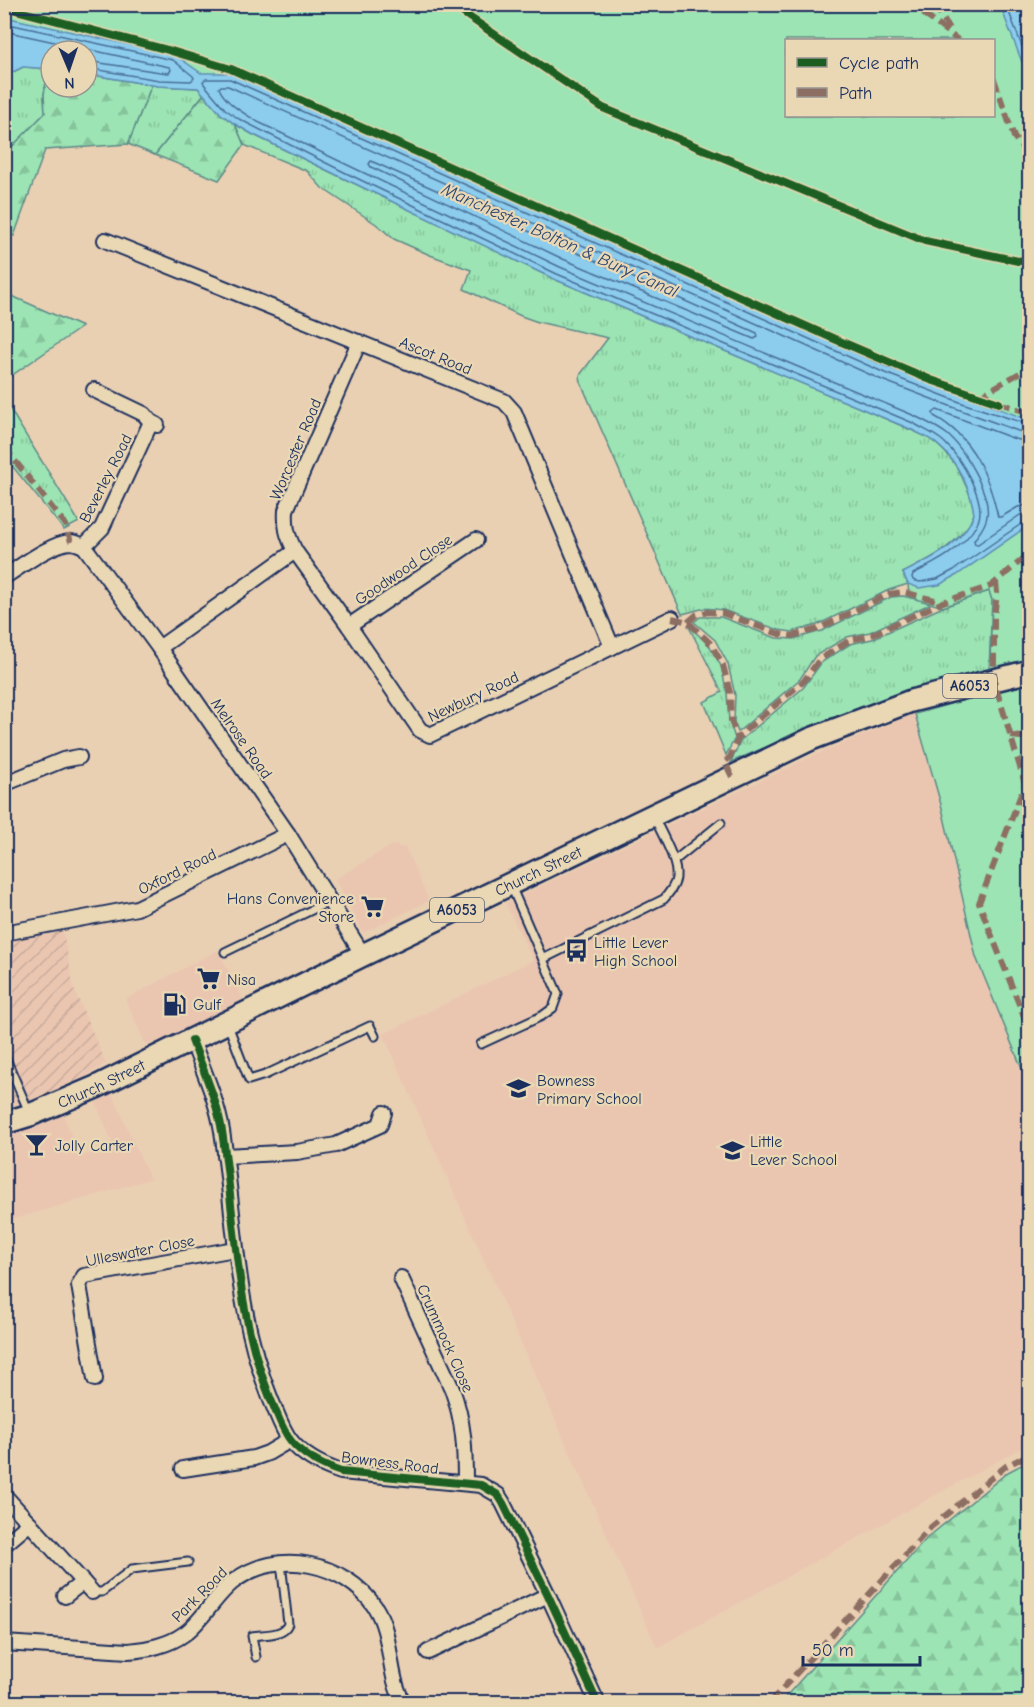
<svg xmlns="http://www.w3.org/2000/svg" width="1034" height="1707" font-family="'Comic Neue',sans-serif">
<defs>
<pattern id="industrial-furrows" width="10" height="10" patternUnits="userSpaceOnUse" patternTransform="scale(1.5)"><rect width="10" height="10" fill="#eac6b1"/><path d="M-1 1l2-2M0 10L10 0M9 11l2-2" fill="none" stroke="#c8aa9b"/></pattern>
<pattern id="grass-tufts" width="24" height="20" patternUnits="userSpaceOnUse" patternTransform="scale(1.5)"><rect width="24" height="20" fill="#9ce4b3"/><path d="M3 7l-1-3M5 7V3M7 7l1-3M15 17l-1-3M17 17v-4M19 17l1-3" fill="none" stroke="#86c49c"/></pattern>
<pattern id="forest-firs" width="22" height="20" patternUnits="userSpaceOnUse" patternTransform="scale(1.5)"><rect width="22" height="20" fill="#9ce4b3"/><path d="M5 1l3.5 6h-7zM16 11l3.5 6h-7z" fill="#86c49c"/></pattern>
</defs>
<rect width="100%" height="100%" fill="#ead0b3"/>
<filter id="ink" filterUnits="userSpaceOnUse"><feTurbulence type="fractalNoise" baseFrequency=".0167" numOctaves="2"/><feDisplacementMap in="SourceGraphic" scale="12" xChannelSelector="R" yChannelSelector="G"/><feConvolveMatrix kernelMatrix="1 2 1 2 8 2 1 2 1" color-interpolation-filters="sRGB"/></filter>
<g filter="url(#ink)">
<g fill="#eac6b1">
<polygon points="915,714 942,808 976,957 1029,1086 1029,1444 657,1648 383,1034 533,960 505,903 812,756"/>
<polygon points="392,845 406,848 429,901 363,933 335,879"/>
<polygon points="218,950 243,999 162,1041 146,1045 125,999"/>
<polygon points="112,1093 150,1179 5,1222 5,1137 64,1115 79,1157 113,1145 95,1101"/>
</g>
<polygon fill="url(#industrial-furrows)" points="63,931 74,989 106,1063 80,1081 57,1091 5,1109 5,940"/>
<g fill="url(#grass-tufts)" stroke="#5c8a88" stroke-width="1.5">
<polygon points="23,67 51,69 51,79 46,83 44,94 45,113 5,154 5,76"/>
<polygon points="152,84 195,87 200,89 204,94 155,155 128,144"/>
<path d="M235 124 252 134 343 178 927 437C945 449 957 464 965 484 969 492 976 505 974 515 973 521 968 526 964 531 947 551 926 561 903 573L908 584 889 590 817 625 792 632 779 630 723 610 705 608 682 614 581 383 580 375 608 338 538 322 521 316 464 289 471 270 430 255 394 239 376 224 322 188 307 171 244 145Z"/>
<polygon points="4,401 5,401 79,522 64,530 5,457"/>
<polygon points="989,591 992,600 989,670 920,690 822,723 731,762 741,740 803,688 822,662 850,644 872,639 943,607"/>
<polygon points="903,596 932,603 870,632 847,637 815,656 800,679 738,732 734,722 735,695 728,664 715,640 694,622 700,617 721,617 776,638 793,639 822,631 891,597"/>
<polygon points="688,625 709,645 721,666 727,693 729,721 735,738 726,755 704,702 722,692"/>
</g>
<g fill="url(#forest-firs)" stroke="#5c8a88" stroke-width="1.5">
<polygon points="87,74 152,84 128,144 45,150 14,236 5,231 5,154 45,113 44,94 46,83 51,79 51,87 87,87"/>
<polygon points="204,94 221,114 235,124 244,145 219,180 155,155"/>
<polygon points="5,293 82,327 5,380"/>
<polygon points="1029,1461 1029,1702 781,1702 927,1538 1008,1472"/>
</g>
<path fill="#9ce4b3" stroke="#5c8a88" stroke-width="1.5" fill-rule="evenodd" d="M5 5H1029V1086L976 957 942 808 915 714 989 693 992 600 989 591 943 607 909 597 908 584 903 573C930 559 963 545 974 514 971 490 958 462 939 446 931 438 920 434 910 429L554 279 343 178 252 134 235 124 221 114 198 88 158 86 87 74V51H51V69L5 64ZM786 40H994V116H786Z"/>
<g fill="#8ccced" stroke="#5f8db4" stroke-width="1.5">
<polygon points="1000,5 1029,5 1029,67 1022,62"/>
<path d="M5 17 175 55 201 73H231L887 367 1029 420V525L957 575 939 585 919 588 908 584 903 573C930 559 963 545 974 514 971 490 958 462 939 446 931 438 920 434 910 429L554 279 343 178 252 134 235 124 221 114 198 88 158 86 87 74V51H51V69L23 67 5 76Z"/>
</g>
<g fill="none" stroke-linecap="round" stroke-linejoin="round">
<g stroke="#486e97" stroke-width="1.5">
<polyline points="1006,4 1026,57 1030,60"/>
<polyline points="4,23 173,60 193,76 194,78 191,81 159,80 87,68"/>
<polyline points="4,31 169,67 171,70 169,73 160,72 87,61"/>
<polygon points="371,161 757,333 758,337 754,339 563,259 371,167 369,164"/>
<path d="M1030 425 965 404 885 373 230 79H206L203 81 204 84 225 109 239 119 346 173 557 274 913 423C923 429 935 434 944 442 960 457 989 502 977 524 963 549 937 562 913 574L912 577 913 580 920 582 937 579 954 570 1024 522 1030 521"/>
<path d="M1030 433 1018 431 963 411 882 380 228 86H221L219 88C226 104 244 113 258 122L560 267 915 416C926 422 938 427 948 435 964 449 991 495 987 516 986 526 979 533 974 540L975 544H978L1020 515 1030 513"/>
<path d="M1030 442 1015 439 937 410 933 413 934 416C973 437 989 476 998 517H1001L1018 507 1030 504"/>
</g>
<defs>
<g id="lane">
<polyline points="674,861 721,823"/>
<polyline points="225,952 330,901"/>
<path d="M543 959 664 899C669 893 675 886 676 878 678 861 662 835 655 819"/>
<polyline points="228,1025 249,1080 265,1075 370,1026 375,1036"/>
<polyline points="481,1044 542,1016 553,1008 558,994 511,886"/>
<polyline points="4,1054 29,1112"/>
<polyline points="92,1592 102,1592 132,1569 188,1562"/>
<path d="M256 1657 252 1636C264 1634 283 1636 288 1624L281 1563"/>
</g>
<g id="street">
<polyline points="105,240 504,401 514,412 612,647"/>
<polyline points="94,390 144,414 151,422 157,425"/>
<polyline points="84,546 159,648 288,834 363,955"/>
<polyline points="84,546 102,528 151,422"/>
<polyline points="295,551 349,626 420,730 430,735 672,618"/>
<path d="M4 577C20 567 52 543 70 542 75 542 79 544 84 546"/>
<polyline points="349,626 476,540"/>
<path d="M159 648 295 551C287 535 285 527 286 510L359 342"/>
<polyline points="4,784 63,760 79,757"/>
<polyline points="4,933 137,908 288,834"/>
<path d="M192 1040C203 1070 217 1100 222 1131 236 1223 235 1312 271 1400 277 1413 282 1430 291 1441 304 1457 323 1466 341 1472L481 1485 498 1495 503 1503 548 1595 597 1702"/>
<polyline points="225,1156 297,1152 336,1145 380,1125 384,1113"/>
<path d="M401 1278 452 1389C464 1422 465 1449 465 1483"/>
<polyline points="95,1379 79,1285 84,1276 235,1249"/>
<polyline points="183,1469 254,1458 268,1453 290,1440"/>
<polyline points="4,1495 92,1592"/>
<polyline points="4,1545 30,1523"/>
<polyline points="65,1596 83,1582"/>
<path d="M4 1643 128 1651C146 1650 169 1645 184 1634 202 1622 215 1595 234 1581 277 1548 345 1562 375 1607 393 1635 387 1673 403 1702"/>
<polyline points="428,1652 548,1595"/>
</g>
<g id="primary">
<path id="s1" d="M4 1123 30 1115 96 1087 363 955 811 739 911 701 1030 671"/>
</g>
</defs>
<use href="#lane" stroke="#1b2f5e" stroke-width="11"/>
<use href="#street" stroke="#1b2f5e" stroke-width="18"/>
<use href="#primary" stroke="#1b2f5e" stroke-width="26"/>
<use href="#lane" stroke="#ead8b5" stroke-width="7"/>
<use href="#street" stroke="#ead8b5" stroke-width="14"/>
<use href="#primary" stroke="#ead8b5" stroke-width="21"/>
<g stroke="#8d6e63" stroke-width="6" stroke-dasharray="12 6" stroke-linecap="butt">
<polyline points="908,4 917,9 958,40"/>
<polyline points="935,4 949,29"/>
<polyline points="994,79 1014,137 1030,158"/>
<polyline points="978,397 1030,367"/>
<polyline points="999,403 1030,413"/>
<polyline points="4,447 66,525 71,542"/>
<polyline points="996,582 997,593 994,617 994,680 1025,784 979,903 1030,1032"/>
<polyline points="672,618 688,622 711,644 723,665 730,693 731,721 738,739"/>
<polyline points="688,622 696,615 708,612 722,613 779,634 792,636 818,629 889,594 903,592 943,602"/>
<polyline points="1011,736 1030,738"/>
<polyline points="732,777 725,762 730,757 738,739 747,729 804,681 819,660 850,640 869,636 943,602 991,586 1030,553"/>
<polyline points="770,1702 931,1527 1006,1466 1030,1454"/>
</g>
<defs>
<g id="cycleway">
<polyline points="450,4 603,108 925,241 1018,261 1030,259"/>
<polyline points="4,7 168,50 231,69 830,337 931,380 999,403"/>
<path d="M192 1040C203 1070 217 1100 222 1131 236 1223 235 1312 271 1400 277 1413 282 1430 291 1441 304 1457 323 1466 341 1472L481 1485 498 1495 503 1503 548 1595 597 1702"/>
</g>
</defs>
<use href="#cycleway" stroke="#ead8b5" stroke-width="11"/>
<use href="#cycleway" stroke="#1b5e20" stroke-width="8"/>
</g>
</g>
<defs>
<symbol id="supermarket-bare" viewBox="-9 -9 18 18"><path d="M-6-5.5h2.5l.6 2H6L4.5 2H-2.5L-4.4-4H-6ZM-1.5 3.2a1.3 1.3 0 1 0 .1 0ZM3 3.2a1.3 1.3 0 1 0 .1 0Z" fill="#1b2f5e" stroke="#ead8b5" stroke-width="2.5" paint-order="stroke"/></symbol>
<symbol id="bus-bare" viewBox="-9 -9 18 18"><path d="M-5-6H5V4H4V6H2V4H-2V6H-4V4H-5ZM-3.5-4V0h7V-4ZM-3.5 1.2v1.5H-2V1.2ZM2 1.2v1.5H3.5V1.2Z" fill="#1b2f5e" stroke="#ead8b5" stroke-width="2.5" paint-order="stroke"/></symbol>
<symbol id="fuel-bare" viewBox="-9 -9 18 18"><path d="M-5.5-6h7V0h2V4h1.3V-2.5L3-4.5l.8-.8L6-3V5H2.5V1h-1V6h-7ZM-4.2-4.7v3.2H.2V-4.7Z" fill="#1b2f5e" stroke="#ead8b5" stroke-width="2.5" paint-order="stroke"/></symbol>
<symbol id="school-bare" viewBox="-9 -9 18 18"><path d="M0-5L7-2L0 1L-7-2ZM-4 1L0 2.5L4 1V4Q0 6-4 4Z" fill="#1b2f5e" stroke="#ead8b5" stroke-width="2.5" paint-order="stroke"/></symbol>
<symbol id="bar-bare" viewBox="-9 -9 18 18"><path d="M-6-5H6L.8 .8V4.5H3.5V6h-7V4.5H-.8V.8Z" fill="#1b2f5e" stroke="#ead8b5" stroke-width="2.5" paint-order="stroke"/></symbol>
</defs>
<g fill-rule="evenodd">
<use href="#supermarket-bare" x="356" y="890" width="33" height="33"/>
<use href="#bus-bare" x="560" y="934" width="33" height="33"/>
<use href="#supermarket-bare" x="192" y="962" width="33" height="33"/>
<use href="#fuel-bare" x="158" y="988" width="33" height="33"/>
<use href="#school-bare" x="502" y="1072" width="33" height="33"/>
<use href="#bar-bare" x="20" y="1128" width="33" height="33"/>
<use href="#school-bare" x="716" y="1134" width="33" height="33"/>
</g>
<g text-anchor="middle" stroke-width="4.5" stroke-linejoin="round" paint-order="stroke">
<g fill="#ead8b5" stroke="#596278" stroke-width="1.5">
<rect x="943" y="674" width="54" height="24" rx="4.5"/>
<rect x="430" y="898" width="54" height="24" rx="4.5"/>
</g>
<g font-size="15" font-weight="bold" fill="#1b2f5e">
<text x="970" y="691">A6053</text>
<text x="457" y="915">A6053</text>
</g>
<g font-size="16" fill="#1b2f5e" stroke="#ead8b5">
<text transform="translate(436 355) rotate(22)" y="6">Ascot Road</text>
<text transform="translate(295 449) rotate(-67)" y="6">Worcester Road</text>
<text transform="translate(105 478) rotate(-63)" y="6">Beverley Road</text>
<text transform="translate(403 569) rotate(-34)" y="6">Goodwood Close</text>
<text transform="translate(473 696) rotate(-25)" y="6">Newbury Road</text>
<text transform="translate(242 738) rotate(55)" y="6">Melrose Road</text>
<text transform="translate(177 871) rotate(-26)" y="6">Oxford Road</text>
<text dy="6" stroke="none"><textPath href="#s1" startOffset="591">Church Street</textPath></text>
<text dy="6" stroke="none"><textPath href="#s1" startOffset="105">Church Street</textPath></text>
<text transform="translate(140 1250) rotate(-11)" y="6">Ulleswater Close</text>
<text transform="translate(446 1338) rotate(66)" y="6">Crummock Close</text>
<text transform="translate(390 1462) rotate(7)" y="6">Bowness Road</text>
<text transform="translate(199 1594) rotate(-45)" y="6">Park Road</text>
</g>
<g font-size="16" fill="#1b2f5e" stroke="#ead8b5" text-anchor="start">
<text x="354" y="904" text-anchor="end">Hans Convenience<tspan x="354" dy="18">Store</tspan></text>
<text x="594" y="948">Little Lever<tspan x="594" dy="18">High School</tspan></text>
<text x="227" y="985">Nisa</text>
<text x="193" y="1010">Gulf</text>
<text x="537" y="1086">Bowness<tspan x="537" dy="18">Primary School</tspan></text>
<text x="750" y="1147">Little<tspan x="750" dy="18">Lever School</tspan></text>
<text x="55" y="1151">Jolly Carter</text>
</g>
<g font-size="18" font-style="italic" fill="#2c4773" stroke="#ead8b5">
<text transform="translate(560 240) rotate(24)" y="6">Manchester, Bolton &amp; Bury Canal</text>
</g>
</g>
<rect width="1034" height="1707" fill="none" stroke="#ead8b5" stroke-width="24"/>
<rect x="12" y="12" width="1010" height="1683" fill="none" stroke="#1b2f5e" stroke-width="2" filter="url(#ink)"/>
<rect x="785" y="39" width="210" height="78" fill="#ead8b5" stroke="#979492" stroke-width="1.5"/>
<rect x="797" y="58" width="30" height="9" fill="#1b5e20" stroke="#979492" stroke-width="1.5"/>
<text x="839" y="69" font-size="18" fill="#1b2f5e">Cycle path</text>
<rect x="797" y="88" width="30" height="9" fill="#8d6e63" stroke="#979492" stroke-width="1.5"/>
<text x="839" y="99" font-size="18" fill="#1b2f5e">Path</text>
<g transform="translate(69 69) rotate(178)"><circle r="28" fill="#ead8b5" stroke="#979492" stroke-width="1.5"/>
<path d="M0-4.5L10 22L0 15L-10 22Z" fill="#1b2f5e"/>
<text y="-9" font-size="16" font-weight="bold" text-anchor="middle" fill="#1b2f5e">N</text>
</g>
<path d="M803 1656v9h117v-9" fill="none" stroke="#1b2f5e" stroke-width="3"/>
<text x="812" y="1656" font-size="18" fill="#1b2f5e" stroke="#ead8b5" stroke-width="4.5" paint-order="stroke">50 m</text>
</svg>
